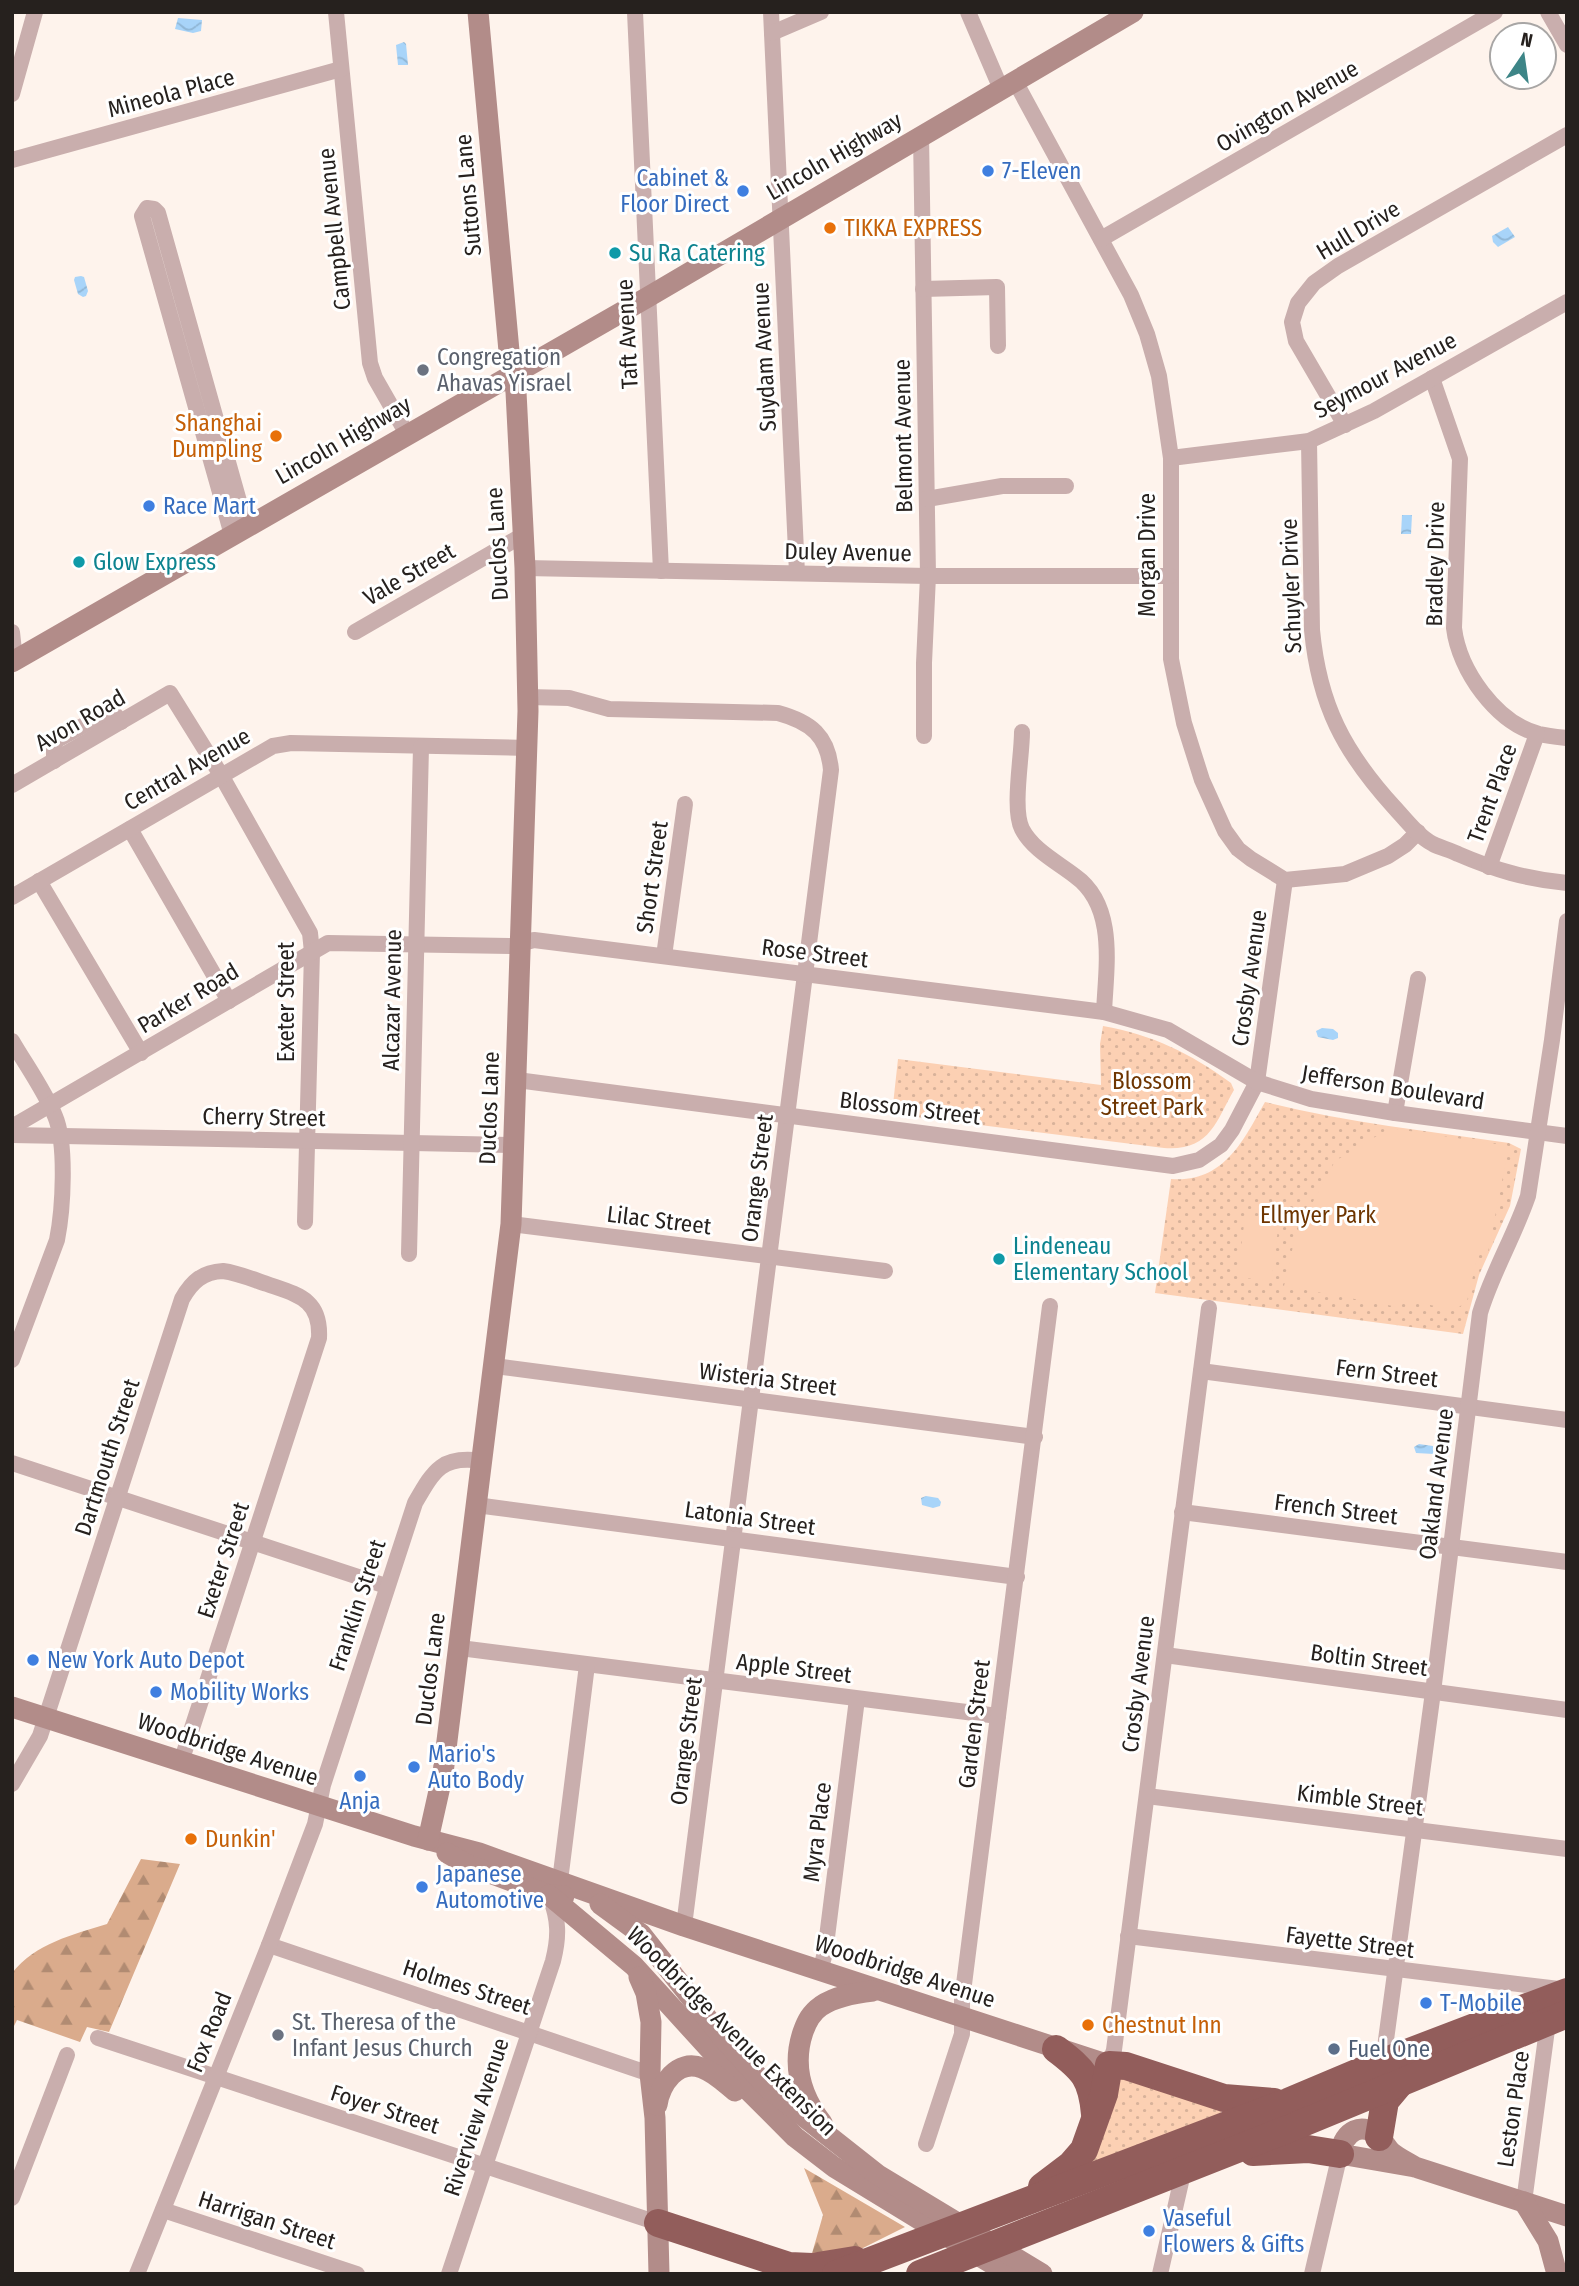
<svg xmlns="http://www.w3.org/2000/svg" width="1579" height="2286" font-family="'Fira Sans Condensed',sans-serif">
<defs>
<pattern id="grass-dots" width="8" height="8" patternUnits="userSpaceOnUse" patternTransform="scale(1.75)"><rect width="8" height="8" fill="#fcd0b3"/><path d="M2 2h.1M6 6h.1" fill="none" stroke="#d8b29a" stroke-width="1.8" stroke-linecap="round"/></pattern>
<pattern id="forest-firs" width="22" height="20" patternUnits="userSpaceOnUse" patternTransform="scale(1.75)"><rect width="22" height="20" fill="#daab8c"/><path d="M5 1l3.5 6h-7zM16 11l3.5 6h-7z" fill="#b18b72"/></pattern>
<pattern id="water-waves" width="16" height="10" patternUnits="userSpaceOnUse" patternTransform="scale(1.75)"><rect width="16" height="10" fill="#a8d4f9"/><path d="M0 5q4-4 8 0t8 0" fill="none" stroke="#90b6d5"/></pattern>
</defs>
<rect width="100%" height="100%" fill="#fef3ec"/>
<g fill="url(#grass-dots)">
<path d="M1103 1026C1153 1035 1190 1053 1231 1083L1234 1090C1215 1123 1210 1151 1164 1148L892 1114 898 1059 1101 1085 1100 1044Z"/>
<path d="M1265 1102C1345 1122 1427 1131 1509 1143L1521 1149 1510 1206 1479 1275 1463 1334 1155 1293 1171 1179C1224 1183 1243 1141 1265 1102Z"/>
<polygon points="1111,2076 1222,2104 1221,2113 1077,2170"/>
</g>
<g fill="url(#forest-firs)">
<path d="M141 1859 180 1864 109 2032 87 2027 80 2042 17 2020 12 2030V1973C36 1943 72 1935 107 1924Z"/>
<polygon points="804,2168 905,2227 843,2258 811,2257 823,2215"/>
</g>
<g fill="#fcd0b3">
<polygon points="1390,1128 1509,1146 1488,1252 1479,1251 1467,1301 1455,1310 1400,1299 1398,1307 1284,1286 1296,1233 1335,1161"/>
<polygon points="1245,1218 1279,1222 1271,1281 1237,1277"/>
</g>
<g fill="url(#water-waves)">
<polygon points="178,18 202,20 201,31 193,33 175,29"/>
<polygon points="404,42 406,44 408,65 398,65 396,45"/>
<polygon points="1508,227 1515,237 1498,247 1493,242 1492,236"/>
<polygon points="81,276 84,277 88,291 86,296 83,297 78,294 74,280 75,277"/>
<polygon points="1402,515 1412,515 1411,534 1401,534"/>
<polygon points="1322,1028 1333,1029 1338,1033 1338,1038 1333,1040 1318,1037 1316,1031"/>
<polygon points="1419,1444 1433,1446 1434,1454 1416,1453 1414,1447"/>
<polygon points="926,1496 938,1498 941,1502 940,1506 933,1508 922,1505 921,1498"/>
</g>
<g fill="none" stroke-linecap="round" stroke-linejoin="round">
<g stroke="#c9aead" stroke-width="16">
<polyline points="336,12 370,363 375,378 407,434"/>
<polyline points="635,12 661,571"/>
<polyline points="771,12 797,573"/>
<polyline points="968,12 1001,89"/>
<polyline points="1548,12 1567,45"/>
<polyline points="772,33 821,12"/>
<polyline points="1015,81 1131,295 1147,334 1159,376 1171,458 1171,659 1184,723 1202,780 1225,831 1238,849 1251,859 1285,880 1345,874 1388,856 1405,845 1418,832"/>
<polyline points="12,94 35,12"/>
<polyline points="921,135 928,576 924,663 924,736"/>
<polyline points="12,160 341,69"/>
<polyline points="1101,239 1495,12"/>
<polyline points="923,289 997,287 998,346"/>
<path d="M1432 378 1460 459 1454 628C1459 670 1496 723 1539 734 1548 736 1558 737 1567 738"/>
<polyline points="1345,425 1296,341 1292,322 1298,303 1314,283 1338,266 1567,135"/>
<path d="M1309 441 1312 630C1319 705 1344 752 1394 807 1406 820 1418 836 1433 844 1441 848 1450 850 1458 854 1495 870 1526 879 1567 883"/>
<polyline points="1171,458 1309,441 1374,411 1567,302"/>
<polyline points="927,499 1002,486 1066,486"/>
<polyline points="232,535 142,216 147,208 154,209 158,213 246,526"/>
<polyline points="525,568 928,576 1170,576"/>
<polyline points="12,632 15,660"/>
<polyline points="355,632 523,535"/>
<path d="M528 697 569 698 609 709 778 713C811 722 828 736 831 770L684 1926"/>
<path d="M1022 732C1022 757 1012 809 1022 829 1033 850 1057 862 1075 876 1117 906 1106 967 1104 1012"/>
<polyline points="54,761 54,746 57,740 108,712 112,711 121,722"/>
<polyline points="12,785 170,693 221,775 310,933 312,952 305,1222"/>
<polyline points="130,829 229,1001"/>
<polyline points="1489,867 1537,734"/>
<polyline points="39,881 141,1053"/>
<polyline points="12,897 273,746 291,743 528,748"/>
<polyline points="664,956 685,804"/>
<path d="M12 1041C26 1065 44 1090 55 1116 67 1144 63 1210 57 1240L12 1360"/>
<polyline points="517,1080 1173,1166 1199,1160 1221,1145 1232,1130 1257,1082 1285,880"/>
<polyline points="1395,1113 1418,979"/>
<polyline points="12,1127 328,943 512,946 534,940 1104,1012 1168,1030 1257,1082 1311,1099 1395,1113 1567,1136"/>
<polyline points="12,1135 514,1145"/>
<polyline points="511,1224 885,1271"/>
<polyline points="409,1254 421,747"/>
<polyline points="495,1366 1035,1437"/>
<polyline points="1201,1371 1567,1420"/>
<polyline points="12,1463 386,1586"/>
<polyline points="476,1505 1017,1577"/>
<polyline points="1182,1512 1567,1562"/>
<polyline points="460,1648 998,1716"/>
<polyline points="1165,1655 1567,1710"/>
<path d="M12 1784 40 1736 182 1299C192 1281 203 1272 223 1271 238 1273 252 1279 267 1284 298 1295 321 1299 319 1338L181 1762"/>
<polyline points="1147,1796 1567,1849"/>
<polyline points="560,1881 587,1665"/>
<polyline points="1128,1936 1559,1989"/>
<polyline points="269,1945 650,2074"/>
<polyline points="820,1971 825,1953 857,1699"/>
<polyline points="98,2038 658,2223"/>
<path d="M1383 2062 1433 1692 1480 1313C1492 1273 1514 1237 1528 1196L1552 1040 1567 921"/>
<polyline points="1109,2065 1114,2050 1209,1308"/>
<polyline points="926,2144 962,2034 962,2000 1050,1306"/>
<polyline points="12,2198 67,2055"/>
<polyline points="1524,2202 1548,2022"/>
<polyline points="163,2210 357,2274"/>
<path d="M137 2274 269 1945 315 1824 323 1785 415 1503C434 1470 442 1455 482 1461"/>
<path d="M449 2274 553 1961C559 1937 559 1920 550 1897"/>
<polyline points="1160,2274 1184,2169"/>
<polyline points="1312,2274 1340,2154"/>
</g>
<g stroke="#b28c89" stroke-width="21">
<polyline points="12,662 648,297 1133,12"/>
<polyline points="12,1707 414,1836 479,1853 684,1926 1109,2065"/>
<polyline points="428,1840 443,1773 511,1224 528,711 525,568 516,392 509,351 478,12"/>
<polyline points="447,1853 468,1865 549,1895 564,1896"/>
<polyline points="549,1895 634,1966 735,2077 795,2137 834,2167 1009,2274"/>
<polyline points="600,1904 641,1934 722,2037 769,2089 878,2175 1042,2274"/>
<polyline points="639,1977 646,1993 651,2022 650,2074 655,2118 659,2274"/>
<path d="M657 2105C660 2085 677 2058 702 2068 714 2072 725 2083 735 2091"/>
<path d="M822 2123C801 2096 792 2065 803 2032 807 2021 811 2013 821 2006 836 1996 855 1993 873 1991"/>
<path d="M1415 2167C1407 2162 1398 2158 1391 2152 1387 2148 1384 2142 1380 2138 1362 2120 1344 2131 1340 2154L1415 2167 1567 2216"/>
<polyline points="1524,2202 1548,2241 1557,2274"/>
</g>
<g stroke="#925d5b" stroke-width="28">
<path d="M1056 2049C1084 2070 1092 2079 1095 2114"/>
<polyline points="1379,2137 1385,2101 1401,2082"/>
<polyline points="1253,2152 1308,2149 1340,2154"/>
<polyline points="1042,2187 1071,2165 1084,2150 1104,2094 1109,2065 1126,2066 1224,2098 1274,2102"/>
<polyline points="658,2223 789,2266 812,2267 855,2260"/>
<polyline points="836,2274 1288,2102 1383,2062 1567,1992"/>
<polyline points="920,2274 1293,2127 1567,2014"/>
</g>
</g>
<g fill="#3f7fe0" stroke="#fff" stroke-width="2.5">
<circle cx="988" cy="171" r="7"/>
<circle cx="743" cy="191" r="7"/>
<circle cx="149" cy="506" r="7"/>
<circle cx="33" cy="1660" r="7"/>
<circle cx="156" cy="1692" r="7"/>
<circle cx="414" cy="1767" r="7"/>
<circle cx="360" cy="1776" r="7"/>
<circle cx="422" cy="1887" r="7"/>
<circle cx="1426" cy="2003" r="7"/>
<circle cx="1149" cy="2231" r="7"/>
</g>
<g fill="#e8710a" stroke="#fff" stroke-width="2.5">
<circle cx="830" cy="228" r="7"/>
<circle cx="276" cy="436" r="7"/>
<circle cx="191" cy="1839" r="7"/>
<circle cx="1088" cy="2025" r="7"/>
</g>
<g fill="#0f9aa8" stroke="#fff" stroke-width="2.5">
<circle cx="615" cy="253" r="7"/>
<circle cx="79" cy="562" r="7"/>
<circle cx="999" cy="1259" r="7"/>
</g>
<g fill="#6b7280" stroke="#fff" stroke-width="2.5">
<circle cx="423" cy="370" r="7"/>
<circle cx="278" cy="2035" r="7"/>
</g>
<circle fill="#5c6f8a" stroke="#fff" stroke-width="2.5" cx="1334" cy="2049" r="7"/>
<g text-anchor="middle" stroke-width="6" stroke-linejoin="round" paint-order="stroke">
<g font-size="23" fill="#26211e" stroke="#fff">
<text transform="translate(171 93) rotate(-15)" y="8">Mineola Place</text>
<text transform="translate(1287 106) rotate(-30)" y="8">Ovington Avenue</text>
<text transform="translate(834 156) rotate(-30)" y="8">Lincoln Highway</text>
<text transform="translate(468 195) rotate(-95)" y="8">Suttons Lane</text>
<text transform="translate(334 229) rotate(-96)" y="8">Campbell Avenue</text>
<text transform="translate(1358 230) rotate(-31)" y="8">Hull Drive</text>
<text transform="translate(627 334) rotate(-93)" y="8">Taft Avenue</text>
<text transform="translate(764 357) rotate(-93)" y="8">Suydam Avenue</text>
<text transform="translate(1385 375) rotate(-28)" y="8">Seymour Avenue</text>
<text transform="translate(903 436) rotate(-91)" y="8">Belmont Avenue</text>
<text transform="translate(343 440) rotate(-30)" y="8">Lincoln Highway</text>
<text transform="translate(497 544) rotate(-93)" y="8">Duclos Lane</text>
<text transform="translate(848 552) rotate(1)" y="8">Duley Avenue</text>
<text transform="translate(1147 555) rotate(-90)" y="8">Morgan Drive</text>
<text transform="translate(1435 564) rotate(-89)" y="8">Bradley Drive</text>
<text transform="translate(409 574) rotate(-30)" y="8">Vale Street</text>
<text transform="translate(1291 586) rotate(-92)" y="8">Schuyler Drive</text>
<text transform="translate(80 720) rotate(-30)" y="8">Avon Road</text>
<text transform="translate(187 769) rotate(-30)" y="8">Central Avenue</text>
<text transform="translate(1492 793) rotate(-70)" y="8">Trent Place</text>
<text transform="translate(652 877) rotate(-82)" y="8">Short Street</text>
<text transform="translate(815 953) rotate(7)" y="8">Rose Street</text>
<text transform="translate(1249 978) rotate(-82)" y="8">Crosby Avenue</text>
<text transform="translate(188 998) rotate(-31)" y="8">Parker Road</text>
<text transform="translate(392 1000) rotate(-89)" y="8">Alcazar Avenue</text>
<text transform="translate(286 1002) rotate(-90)" y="8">Exeter Street</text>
<text transform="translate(1393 1087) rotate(9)" y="8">Jefferson Boulevard</text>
<text transform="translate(489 1108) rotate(-88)" y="8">Duclos Lane</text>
<text transform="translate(910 1108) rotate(7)" y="8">Blossom Street</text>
<text transform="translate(264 1117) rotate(1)" y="8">Cherry Street</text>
<text transform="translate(757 1178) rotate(-83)" y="8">Orange Street</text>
<text transform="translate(659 1220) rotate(7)" y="8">Lilac Street</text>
<text transform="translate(1387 1373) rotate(7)" y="8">Fern Street</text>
<text transform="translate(768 1379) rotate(7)" y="8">Wisteria Street</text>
<text transform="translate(107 1457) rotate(-72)" y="8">Dartmouth Street</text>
<text transform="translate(1436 1484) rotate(-83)" y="8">Oakland Avenue</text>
<text transform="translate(1336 1509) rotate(7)" y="8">French Street</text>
<text transform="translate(750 1518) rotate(8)" y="8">Latonia Street</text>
<text transform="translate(223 1560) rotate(-72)" y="8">Exeter Street</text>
<text transform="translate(357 1605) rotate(-72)" y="8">Franklin Street</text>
<text transform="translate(1369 1660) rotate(8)" y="8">Boltin Street</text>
<text transform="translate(794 1668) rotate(7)" y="8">Apple Street</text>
<text transform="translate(430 1669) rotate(-83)" y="8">Duclos Lane</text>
<text transform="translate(1138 1684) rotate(-83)" y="8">Crosby Avenue</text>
<text transform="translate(974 1724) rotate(-83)" y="8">Garden Street</text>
<text transform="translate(686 1741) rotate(-83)" y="8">Orange Street</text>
<text transform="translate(228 1749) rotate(18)" y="8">Woodbridge Avenue</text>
<text transform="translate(1360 1800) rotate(7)" y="8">Kimble Street</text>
<text transform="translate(817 1832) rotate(-83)" y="8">Myra Place</text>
<text transform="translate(1350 1942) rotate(7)" y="8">Fayette Street</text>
<text transform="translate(905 1971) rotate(18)" y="8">Woodbridge Avenue</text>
<text transform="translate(467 1987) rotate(18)" y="8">Holmes Street</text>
<text transform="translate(732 2031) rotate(45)" y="8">Woodbridge Avenue Extension</text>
<text transform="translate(209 2032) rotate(-68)" y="8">Fox Road</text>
<text transform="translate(385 2109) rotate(18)" y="8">Foyer Street</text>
<text transform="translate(1513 2109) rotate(-82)" y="8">Leston Place</text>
<text transform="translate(476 2117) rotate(-72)" y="8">Riverview Avenue</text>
<text transform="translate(267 2220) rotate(18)" y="8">Harrigan Street</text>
</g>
<g font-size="23" fill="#366cbe" stroke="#fff" text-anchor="start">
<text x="1002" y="179">7-Eleven</text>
<text x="729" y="186" text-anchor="end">Cabinet &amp;<tspan x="729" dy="26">Floor Direct</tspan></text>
<text x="163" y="514">Race Mart</text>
<text x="47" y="1668">New York Auto Depot</text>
<text x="170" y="1700">Mobility Works</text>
<text x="428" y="1762">Mario's<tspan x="428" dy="26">Auto Body</tspan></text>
<text x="360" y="1809" text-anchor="middle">Anja</text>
<text x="436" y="1882">Japanese<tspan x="436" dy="26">Automotive</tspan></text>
<text x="1440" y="2011">T-Mobile</text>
<text x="1163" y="2226">Vaseful<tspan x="1163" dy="26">Flowers &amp; Gifts</tspan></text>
</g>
<g font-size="23" fill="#c56008" stroke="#fff" text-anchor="start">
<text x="844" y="236">TIKKA EXPRESS</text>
<text x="262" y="431" text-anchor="end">Shanghai<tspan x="262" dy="26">Dumpling</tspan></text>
<text x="205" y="1847">Dunkin'</text>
<text x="1102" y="2033">Chestnut Inn</text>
</g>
<g font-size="23" fill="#0d838f" stroke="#fff" text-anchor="start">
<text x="629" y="261">Su Ra Catering</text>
<text x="93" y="570">Glow Express</text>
<text x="1013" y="1254">Lindeneau<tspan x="1013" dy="26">Elementary School</tspan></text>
</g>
<g font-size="23" fill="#5b616d" stroke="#fff" text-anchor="start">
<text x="437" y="365">Congregation<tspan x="437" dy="26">Ahavas Yisrael</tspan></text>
<text x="292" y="2030">St. Theresa of the<tspan x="292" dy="26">Infant Jesus Church</tspan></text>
</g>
<g font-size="23" fill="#6e3500" stroke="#fff">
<text x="1152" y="1089">Blossom<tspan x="1152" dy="26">Street Park</tspan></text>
<text x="1318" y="1223">Ellmyer Park</text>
</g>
<g font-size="23" fill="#4e5e75" stroke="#fff" text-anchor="start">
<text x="1348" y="2057">Fuel One</text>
</g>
</g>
<rect width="1579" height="2286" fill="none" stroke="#26211e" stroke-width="28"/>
<g transform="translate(1523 56) rotate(13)"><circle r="33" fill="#ffffff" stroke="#a8a6a5" stroke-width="2"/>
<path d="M0-5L12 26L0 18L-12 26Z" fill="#3d8587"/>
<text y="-10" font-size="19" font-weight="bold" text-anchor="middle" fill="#26211e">N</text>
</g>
</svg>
